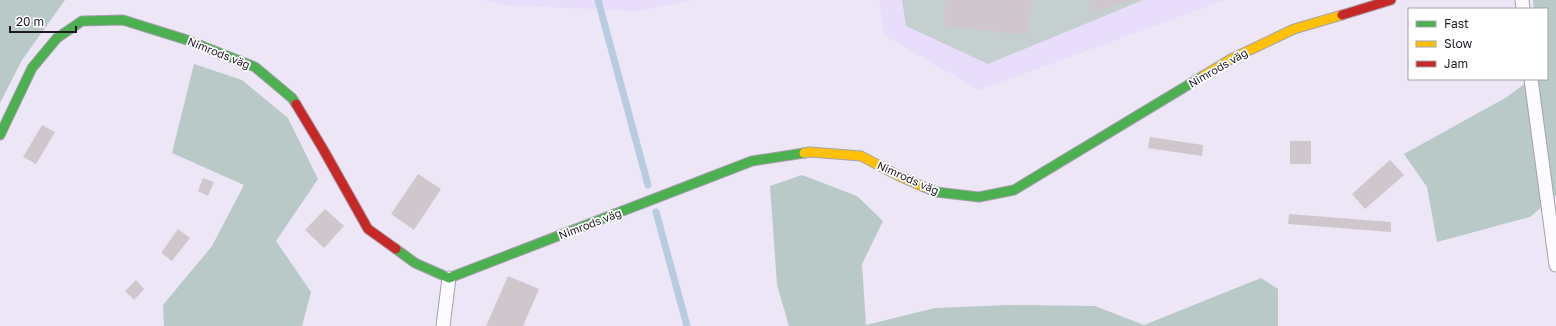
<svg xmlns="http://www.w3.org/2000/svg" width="1556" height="326" font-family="'Golos Text',sans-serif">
<rect width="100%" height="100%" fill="#ece6f7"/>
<g fill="#e8ddfa">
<polygon points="485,0 691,0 639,11 500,5"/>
<polygon points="879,0 1225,0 979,90 884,35"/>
</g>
<polygon fill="#c6cfd0" points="902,0 1143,0 988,64 906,26"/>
<g fill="#b8c9c7">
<polygon points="0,0 65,0 22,60 0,103"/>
<polygon points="1533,0 1556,0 1556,195 1530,217 1437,242 1427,187 1404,154 1507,97 1531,79 1547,79 1547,9 1534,9"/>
<polygon points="194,64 242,80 288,118 318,179 276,241 311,292 302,326 164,326 163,305 212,246 244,185 172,153"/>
<polygon points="802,175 857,196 883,221 862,264 866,325 935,308 1009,305 1095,306 1144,325 1261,278 1278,289 1278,326 789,326 777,285 770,186"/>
</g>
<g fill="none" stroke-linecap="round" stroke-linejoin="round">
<g stroke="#b7cbe1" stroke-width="7">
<polyline points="598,0 648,185"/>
<polyline points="656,212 687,326"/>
</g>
</g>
<g fill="#d0c7cc">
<polygon points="946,0 1032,0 1028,35 944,26"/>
<polygon points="1089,0 1133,0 1092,12"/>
<polygon points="42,125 55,132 36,164 23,157"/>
<polygon points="1150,137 1203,145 1202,156 1148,148"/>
<rect x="1290" y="141" width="21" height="23"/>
<polygon points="1390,160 1404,175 1365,209 1352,194"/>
<polygon points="418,174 441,189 414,230 391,214"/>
<polygon points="203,178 214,182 208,196 198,191"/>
<polygon points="325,209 344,226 324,248 305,230"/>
<polygon points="1289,214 1391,222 1391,232 1288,224"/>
<polygon points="178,229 190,238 172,261 161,253"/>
<polygon points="508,276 539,289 523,326 486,326"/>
<polygon points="136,280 144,289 134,300 125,291"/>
</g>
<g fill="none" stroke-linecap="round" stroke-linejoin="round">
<defs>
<g id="lane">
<polyline points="1522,0 1523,9"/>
<polyline points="1531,79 1556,265"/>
<polyline points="443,326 449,278"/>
</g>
<g id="fast">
<polyline points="0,135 32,68 57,38 82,21 123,20 187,40 255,67 292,98 296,104"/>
<polyline points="924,187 936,192 979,197 1014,190 1203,76"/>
<polyline points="396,249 415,263 449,278 752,161 804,153"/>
</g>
<g id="slow">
<polyline points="1203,76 1231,59 1294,29 1342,15"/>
<polyline points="804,153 810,152 861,156 899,176 924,187"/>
</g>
<g id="jam">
<polyline points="1342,15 1391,0"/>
<polyline points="296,104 323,149 368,229 396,249"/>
</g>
</defs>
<use href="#lane" stroke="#a6a1ae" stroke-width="15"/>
<use href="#fast" stroke="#a6a1ae" stroke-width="11"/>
<use href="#slow" stroke="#a6a1ae" stroke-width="11"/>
<use href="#jam" stroke="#a6a1ae" stroke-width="11"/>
<use href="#lane" stroke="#fcfbfe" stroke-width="13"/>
<use href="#fast" stroke="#4caf50" stroke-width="9"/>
<use href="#slow" stroke="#ffc107" stroke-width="9"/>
<use href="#jam" stroke="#c62828" stroke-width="9"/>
</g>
<g text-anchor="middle" stroke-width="3.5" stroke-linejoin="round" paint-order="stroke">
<g font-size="11" fill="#1d1924" stroke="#fff">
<text transform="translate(219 53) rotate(22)" y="4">Nimrods väg</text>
<text transform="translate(1218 68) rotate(-30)" y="4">Nimrods väg</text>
<text transform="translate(908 178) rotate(24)" y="4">Nimrods väg</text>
<text transform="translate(590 224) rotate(-21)" y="4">Nimrods väg</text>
</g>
</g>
<rect x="1408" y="8" width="140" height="72" fill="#ffffff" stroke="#a5a3a7"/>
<rect x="1416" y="21" width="20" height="6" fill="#4caf50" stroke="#a5a3a7"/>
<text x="1444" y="28" font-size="12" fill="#1d1924">Fast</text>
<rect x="1416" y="41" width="20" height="6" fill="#ffc107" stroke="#a5a3a7"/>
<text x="1444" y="48" font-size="12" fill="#1d1924">Slow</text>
<rect x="1416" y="61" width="20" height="6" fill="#c62828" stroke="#a5a3a7"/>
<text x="1444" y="68" font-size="12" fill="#1d1924">Jam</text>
<path d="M10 26v6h66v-6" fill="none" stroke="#1d1924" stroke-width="2"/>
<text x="16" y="26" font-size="12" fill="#1d1924" stroke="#ffffff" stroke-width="3" paint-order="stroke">20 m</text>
</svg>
